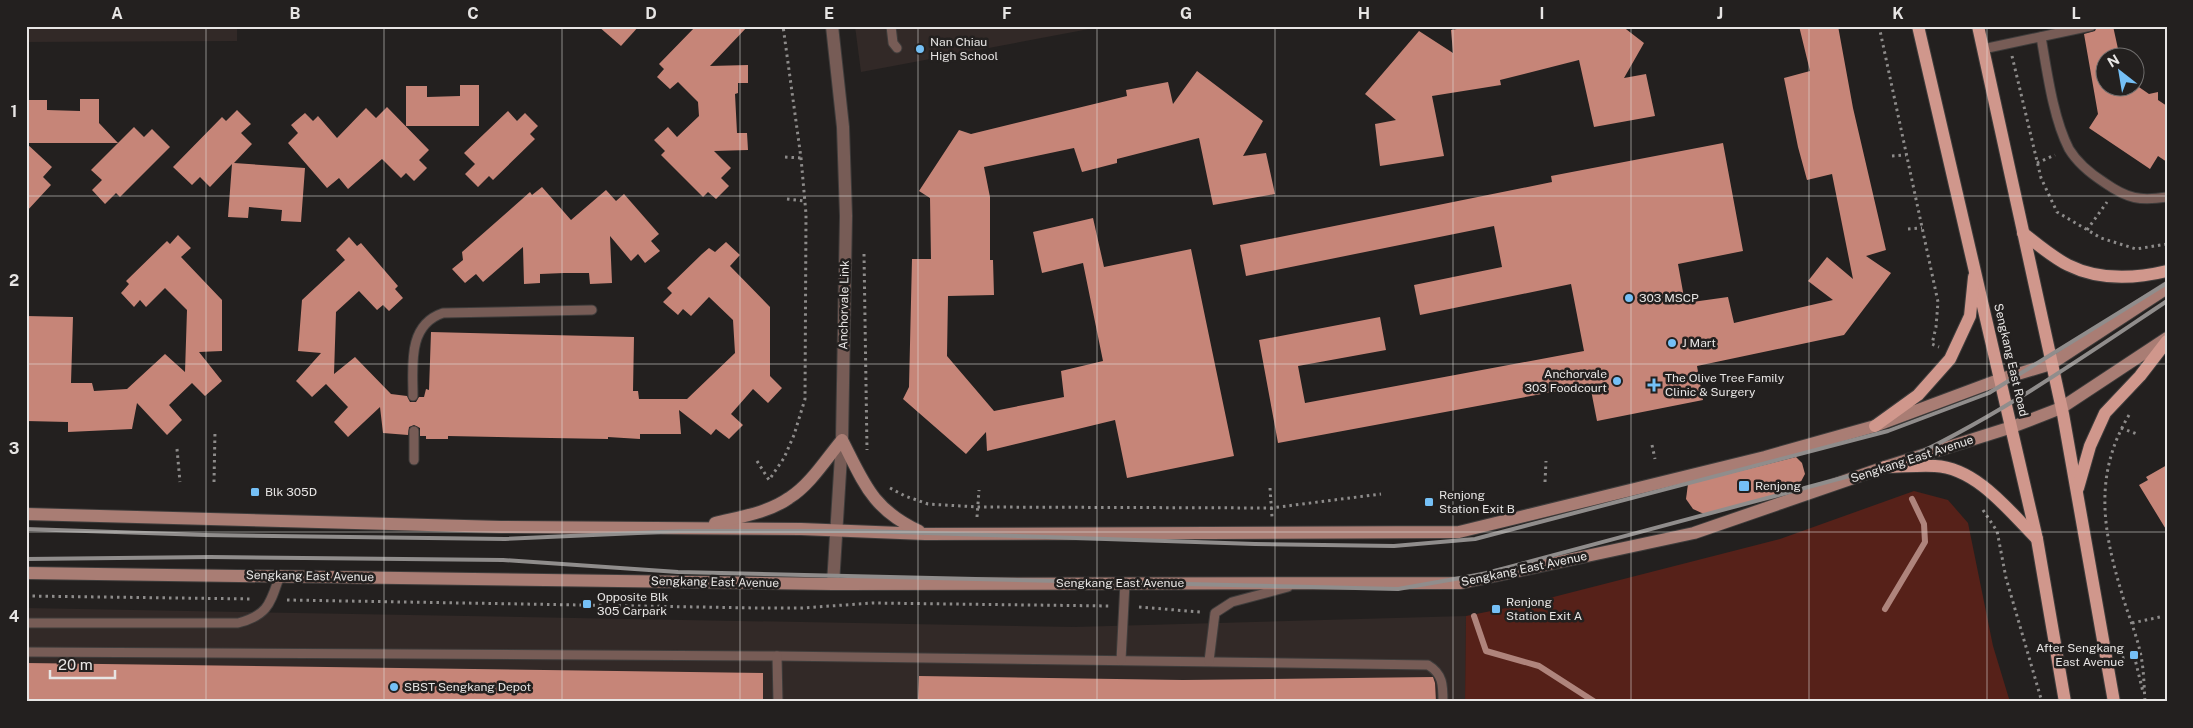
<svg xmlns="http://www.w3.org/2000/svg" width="2193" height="728" font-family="'Public Sans',sans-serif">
<rect width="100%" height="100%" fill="#23201f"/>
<g fill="#322927">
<polygon points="26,26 237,26 237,41 26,42"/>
<polygon points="855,26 1105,26 861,72"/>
<polygon points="26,608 1074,627 1466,616 1465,702 26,702"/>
</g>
<polygon fill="#562119" points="1914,491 1948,500 1968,523 1993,646 2010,702 1465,702 1466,616 1526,604 1780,539"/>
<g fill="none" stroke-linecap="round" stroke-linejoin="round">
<g stroke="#af847c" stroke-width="6">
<polyline points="1885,609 1925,542 1924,524 1912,499"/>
<polyline points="1474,616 1486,651 1539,666 1595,702"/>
</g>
</g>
<g fill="#c68578">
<polygon points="598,26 639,26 621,46"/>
<polygon points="696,26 748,26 710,66 748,65 748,83 738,83 738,93 735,94 737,133 747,133 748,150 714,151 731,168 721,178 729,186 716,199 708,192 703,197 661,155 665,151 654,140 668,127 677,137 699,116 698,102 678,82 670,89 657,77 664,69 659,64"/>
<polygon points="1474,26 1622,26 1644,43 1624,78 1646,74 1655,116 1594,127 1579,60 1500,80 1501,85 1432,96 1444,156 1380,166 1375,124 1396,120 1365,94 1419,31 1453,53 1451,30"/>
<polygon points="1799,26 1838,26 1853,108 1886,250 1866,256 1891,273 1844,335 1697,366 1703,400 1597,421 1590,385 1278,443 1259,340 1380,317 1386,350 1298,366 1305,403 1584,351 1571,284 1420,315 1414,285 1502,267 1494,226 1246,276 1240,245 1552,182 1551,176 1723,143 1743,251 1678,264 1685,303 1728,297 1734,323 1833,300 1808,281 1827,257 1853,279 1832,174 1807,180 1798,147 1784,78 1810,71"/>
<polygon points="2097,26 2113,26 2120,58 2106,58 2106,88 2136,88 2136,85 2149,94 2158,92 2158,100 2167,106 2167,162 2158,156 2150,169 2089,128 2098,114 2084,34 2095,31"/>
<polygon points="1197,71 1263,121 1243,156 1266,153 1275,194 1213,205 1199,138 1117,159 1117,163 1082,172 1074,148 984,167 990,197 990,260 993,260 994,295 948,296 947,356 994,411 1064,397 1061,371 1103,361 1083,263 1042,273 1033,232 1093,218 1104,267 1191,249 1234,456 1127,478 1115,420 987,451 986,432 966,454 903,399 909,387 912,259 931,259 930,198 919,191 959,130 971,134 1127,96 1126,90 1168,82 1173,104"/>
<polygon points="460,85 479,85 479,126 406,126 406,86 427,86 427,97 460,96"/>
<polygon points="80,99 99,99 99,123 118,143 26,143 52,167 43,177 51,185 26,212 26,100 47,100 47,110 80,111"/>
<polygon points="387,107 429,150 419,160 427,168 414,181 406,173 401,178 382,159 348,189 339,178 327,188 288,143 298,133 291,125 305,113 313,121 318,116 337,138 366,108 376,118"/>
<polygon points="237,110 251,124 241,133 252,144 234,163 305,168 301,222 281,221 282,210 249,207 248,218 228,217 232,164 210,187 200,177 192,185 173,167 222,117 226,121"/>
<polygon points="508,111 517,121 525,113 538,126 530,134 535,139 493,180 489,176 478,187 465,174 475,164 464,153"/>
<polygon points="134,127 144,137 152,129 170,147 120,197 116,193 105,204 92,190 102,180 91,170"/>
<polygon points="542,187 571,220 606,190 616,201 624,194 659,234 651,241 660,251 645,263 638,254 631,261 610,236 612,283 590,284 589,273 564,273 540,274 540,283 524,284 523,247 483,282 476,274 465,283 452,269 463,260 462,252 530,192 532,195"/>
<polygon points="178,235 191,248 181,257 222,300 222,351 199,352 222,381 205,396 192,383 169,405 182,420 167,435 137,403 132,429 68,432 68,422 26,421 26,316 73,317 71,383 92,383 94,391 127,389 165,354 185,372 187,310 165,288 146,307 140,300 134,307 121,293 129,284 126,281 167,241 170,244"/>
<polygon points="349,237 357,246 361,243 398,286 395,289 403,298 389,311 383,305 377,310 359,291 336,312 334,374 355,357 391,394 407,396 410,402 416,402 419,397 424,397 426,389 429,390 431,332 634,337 633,391 638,391 639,399 687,399 735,353 733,320 709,297 691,316 683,309 678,315 663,302 672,293 667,288 702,254 709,248 715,252 726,242 740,255 730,266 770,307 770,376 782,388 768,403 753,389 731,414 743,425 729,439 716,429 711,435 679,410 681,434 640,434 640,439 608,437 608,439 448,436 448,439 426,439 426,436 420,436 420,428 414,425 409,427 408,435 383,433 380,407 348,437 334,422 348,407 326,384 312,397 296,381 321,353 298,351 302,300 345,260 336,250"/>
<polygon points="1796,457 1802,463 1805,474 1797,489 1704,514 1693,509 1686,499 1688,484"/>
<polygon points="2167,465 2167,531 2139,485 2148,480 2146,477"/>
<polygon points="26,663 763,673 763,702 26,702"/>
<polygon points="919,676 1183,680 1433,677 1435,683 1436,702 918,702"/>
</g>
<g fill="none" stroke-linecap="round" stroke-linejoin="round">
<defs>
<g id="lane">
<polyline points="891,26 893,43 897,48"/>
<path d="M2041 37C2047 71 2053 118 2069 149 2078 164 2091 174 2105 183 2128 199 2140 201 2167 197"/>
<polyline points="1983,49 2091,26"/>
<path d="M413 396C413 366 407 325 443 313L592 310"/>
<polyline points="414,431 414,460"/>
<path d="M26 623H238C269 615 270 603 280 575"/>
<path d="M26 652 777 656 1428 665C1443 674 1443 685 1443 702"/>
<polyline points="777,656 778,702"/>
<polyline points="1121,660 1125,583"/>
<polyline points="1209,661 1215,613 1232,602 1288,587"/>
</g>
<polyline id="street" points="832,26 843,127 846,216 842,440 833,584"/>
<g id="secondary">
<polyline points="26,514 501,527 801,529 925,534 1459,532 1765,457 1875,426 2001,379 2051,364 2167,288"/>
<path d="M715 523C739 517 768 513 789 498 810 485 826 459 842 440 864 483 872 509 919 531"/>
<polyline points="26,573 833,584 1461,583 1694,533 1885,467 2012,427 2061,408 2167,338"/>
</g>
<g id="primary">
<polyline points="1918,26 2037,539 2065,702"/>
<polyline points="1978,26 2063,414 2114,702"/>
<path d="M2023 233C2037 244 2052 257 2068 265 2098 280 2134 279 2167 271"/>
<polyline points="1875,426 1918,395 1950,359 1970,316 1974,277"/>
<path d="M1885 467C1901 467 1919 465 1935 466 1977 468 2010 512 2037 539"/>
<polyline points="2078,488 2090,446 2105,413 2140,376 2167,341"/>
</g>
</defs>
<use href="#lane" stroke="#3e3c3b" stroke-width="11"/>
<use href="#street" stroke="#3e3c3b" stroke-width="14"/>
<use href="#secondary" stroke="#3e3c3b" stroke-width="14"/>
<use href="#primary" stroke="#3e3c3b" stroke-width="14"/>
<g stroke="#8d8b8a" stroke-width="3" stroke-dasharray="2.5 4" stroke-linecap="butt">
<polyline points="1879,26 1938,302 1936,327 1932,344 1939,347"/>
<polyline points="2012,56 2041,178 2057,212 2101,238 2136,249 2167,244"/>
<polyline points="1892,156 1906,155"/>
<polyline points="785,157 801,158"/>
<polyline points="2037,163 2055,155"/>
<polyline points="787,199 804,201"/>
<polyline points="1908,229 1922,228"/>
<polyline points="2087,230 2107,202"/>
<polyline points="864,254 867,450"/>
<path d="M2129 415C2093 475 2103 531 2122 594 2128 615 2137 635 2141 656 2144 671 2144 687 2145 702"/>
<polyline points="2121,428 2137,434"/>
<polyline points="1652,445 1655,459"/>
<polyline points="177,449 180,482"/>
<polyline points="757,461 769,480 784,458 794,435 805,399 806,214 801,158 783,26"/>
<polyline points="214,482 215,431"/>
<polyline points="1545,482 1546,461"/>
<polyline points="890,488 905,496 928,504 978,507 1271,508 1381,494"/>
<polyline points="1270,488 1272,517"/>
<polyline points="1983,510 1997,531 2006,578 2042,702"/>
<polyline points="977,517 979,490"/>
<polyline points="26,596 253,599"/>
<polyline points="287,600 757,608 802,608 873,603 1110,606"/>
<polyline points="1139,607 1200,612"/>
<polyline points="2132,623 2160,617"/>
<polyline points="2122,658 2134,655 2143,692"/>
</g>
<use href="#lane" stroke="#775c56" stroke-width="9"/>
<use href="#street" stroke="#775c56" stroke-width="12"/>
<use href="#secondary" stroke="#a97d74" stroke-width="12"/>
<use href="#primary" stroke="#d0978c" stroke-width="12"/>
<g stroke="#908d8c" stroke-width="4">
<polyline points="26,529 205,535 505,539 683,531 867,531 1255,544 1394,546 1475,539 1888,431 1989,393 2167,283"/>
<path d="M26 559 210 557 503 560 678 572 1398 589 1483 574 1898 463C1993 420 2080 359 2167 301"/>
</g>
</g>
<path fill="none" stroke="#e7e5e4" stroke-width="1" stroke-opacity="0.55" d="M206 26V702M384 26V702M562 26V702M740 26V702M918 26V702M1097 26V702M1275 26V702M1453 26V702M1631 26V702M1809 26V702M1987 26V702M26 196H2167M26 364H2167M26 532H2167"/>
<g fill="#75c0f6" stroke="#23201f" stroke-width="2">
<circle cx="920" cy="49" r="5"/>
<circle cx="1629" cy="298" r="5"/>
<circle cx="1672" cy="343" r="5"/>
<circle cx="1617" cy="381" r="5"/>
<path d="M1651.5 377.5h5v5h5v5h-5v5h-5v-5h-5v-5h5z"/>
<rect x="1738" y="480" width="12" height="12" rx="2.5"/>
<rect x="250" y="487" width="10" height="10" rx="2.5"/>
<rect x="1424" y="497" width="10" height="10" rx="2.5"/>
<rect x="582" y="599" width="10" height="10" rx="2.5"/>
<rect x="1491" y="604" width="10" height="10" rx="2.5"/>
<rect x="2129" y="650" width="10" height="10" rx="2.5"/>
<circle cx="394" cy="687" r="5"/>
</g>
<g text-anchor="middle" stroke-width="5" stroke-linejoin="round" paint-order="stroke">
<g font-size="12" fill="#e7e5e4" stroke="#23201f" text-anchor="start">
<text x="930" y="46">Nan Chiau<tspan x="930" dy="14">High School</tspan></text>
<text x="1639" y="302">303 MSCP</text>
<text x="1682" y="347">J Mart</text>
<text x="1607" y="378" text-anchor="end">Anchorvale<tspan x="1607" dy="14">303 Foodcourt</tspan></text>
<text x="1665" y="382">The Olive Tree Family<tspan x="1665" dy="14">Clinic &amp; Surgery</tspan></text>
<text x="1755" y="490">Renjong</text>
<text x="265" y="496">Blk 305D</text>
<text x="1439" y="499">Renjong<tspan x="1439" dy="14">Station Exit B</tspan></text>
<text x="597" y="601">Opposite Blk<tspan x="597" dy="14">305 Carpark</tspan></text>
<text x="1506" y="606">Renjong<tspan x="1506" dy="14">Station Exit A</tspan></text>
<text x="2124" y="652" text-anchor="end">After Sengkang<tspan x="2124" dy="14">East Avenue</tspan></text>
<text x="404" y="691">SBST Sengkang Depot</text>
</g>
<g font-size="12" fill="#e7e5e4" stroke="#23201f">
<text transform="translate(844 305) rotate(-89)" y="4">Anchorvale Link</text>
<text transform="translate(2011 360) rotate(77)" y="4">Sengkang East Road</text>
<text transform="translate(1912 459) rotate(-18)" y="4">Sengkang East Avenue</text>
<text transform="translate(1524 569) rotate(-12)" y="4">Sengkang East Avenue</text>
<text transform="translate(310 576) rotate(1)" y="4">Sengkang East Avenue</text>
<text transform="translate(715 582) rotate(1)" y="4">Sengkang East Avenue</text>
<text x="1120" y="587">Sengkang East Avenue</text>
</g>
</g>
<rect width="2193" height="728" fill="none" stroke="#23201f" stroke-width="55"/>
<g transform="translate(2120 72) rotate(329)"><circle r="24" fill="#23201f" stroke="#716f6e"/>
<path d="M0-4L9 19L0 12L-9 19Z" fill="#75c0f6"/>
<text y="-8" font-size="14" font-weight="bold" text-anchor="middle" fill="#e7e5e4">N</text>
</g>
<path d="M50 670v8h65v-8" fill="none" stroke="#e7e5e4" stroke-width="2.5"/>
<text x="58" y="670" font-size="15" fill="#e7e5e4" stroke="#23201f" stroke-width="4" paint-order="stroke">20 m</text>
<rect x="28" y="28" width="2138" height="672" fill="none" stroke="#e7e5e4" stroke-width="2"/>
<g font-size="16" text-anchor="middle" font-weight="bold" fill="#e7e5e4">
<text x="117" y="19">A</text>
<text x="295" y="19">B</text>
<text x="473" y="19">C</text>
<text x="651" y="19">D</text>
<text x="829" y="19">E</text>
<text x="1007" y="19">F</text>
<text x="1186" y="19">G</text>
<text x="1364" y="19">H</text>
<text x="1542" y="19">I</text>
<text x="1720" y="19">J</text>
<text x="1898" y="19">K</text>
<text x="2076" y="19">L</text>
<text x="14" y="117">1</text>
<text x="14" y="286">2</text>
<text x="14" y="454">3</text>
<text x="14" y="622">4</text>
</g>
</svg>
